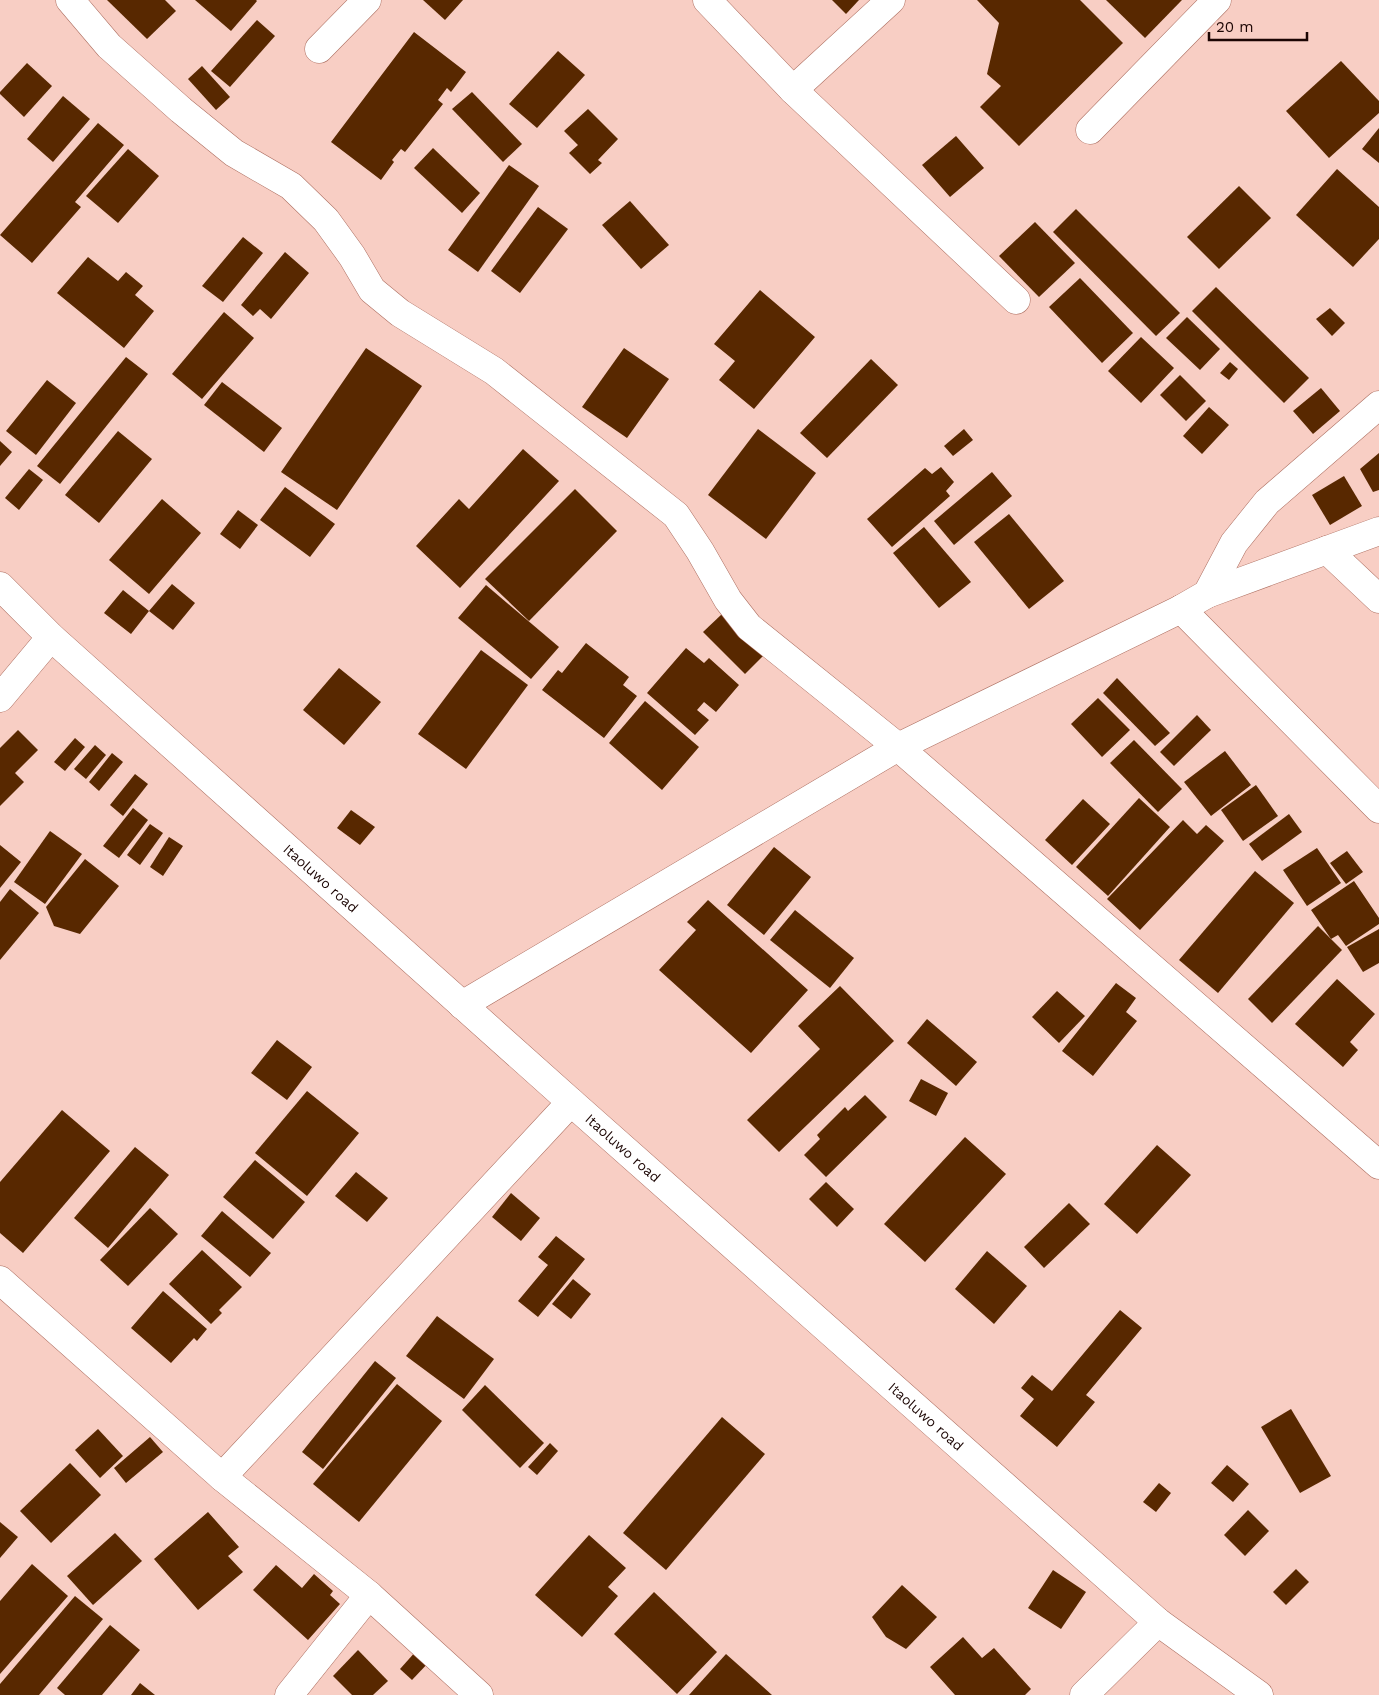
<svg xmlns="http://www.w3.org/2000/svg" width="1379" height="1695" font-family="'Work Sans',sans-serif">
<rect width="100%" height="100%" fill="#f8cec4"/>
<g fill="#582800">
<polygon points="107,0 165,0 176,11 147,39"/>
<polygon points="195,0 256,0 257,1 231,31"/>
<polygon points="423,0 463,0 445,20"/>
<polygon points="832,0 859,0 846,14"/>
<polygon points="977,0 1080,0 1123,43 1019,146 980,107 1001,86 987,74 999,23"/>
<polygon points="1106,0 1182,0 1145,38"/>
<polygon points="257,20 275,36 230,87 211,71"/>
<polygon points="414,32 466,72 451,92 447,88 438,100 443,104 405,152 401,149 392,160 394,162 381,180 331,142"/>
<polygon points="558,51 585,75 537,128 509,104"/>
<polygon points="1341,61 1379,101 1379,113 1329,158 1286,111"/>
<polygon points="27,63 52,86 24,117 0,94 0,92"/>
<polygon points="202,66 230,97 216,110 188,79"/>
<polygon points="472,92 522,144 503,162 452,109"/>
<polygon points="63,96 90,119 53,162 27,139"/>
<polygon points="588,109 618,139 598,160 602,163 590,174 569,153 578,145 564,131"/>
<polygon points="98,123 124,145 75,202 81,207 32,263 0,235"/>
<polygon points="1379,128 1379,163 1362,149"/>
<polygon points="956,136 984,168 950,197 922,165"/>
<polygon points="433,148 480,193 462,213 414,168"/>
<polygon points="128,149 159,176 118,223 86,196"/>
<polygon points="509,165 539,186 478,272 448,250"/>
<polygon points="1337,169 1379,207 1379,239 1353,267 1296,215"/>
<polygon points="1239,186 1271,218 1219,269 1187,237"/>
<polygon points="630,201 669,245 641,269 602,225"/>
<polygon points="538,207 568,229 520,293 491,271"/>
<polygon points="1076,209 1180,313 1156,336 1053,232"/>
<polygon points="1035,222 1075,263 1039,297 999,256"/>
<polygon points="243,237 263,253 223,302 202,286"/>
<polygon points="285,252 309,273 271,319 260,309 253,316 241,305"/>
<polygon points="88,257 118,281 126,272 143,286 135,295 154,311 124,348 57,293"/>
<polygon points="1080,278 1133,333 1102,363 1049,307"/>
<polygon points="1216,287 1309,378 1284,403 1192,311"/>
<polygon points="760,290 815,337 754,409 719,380 735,361 714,344"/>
<polygon points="1330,308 1345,323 1332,336 1316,319"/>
<polygon points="224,312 254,338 202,399 172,374"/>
<polygon points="1187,317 1220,349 1200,370 1166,338"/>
<polygon points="1141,337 1174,368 1141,403 1108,371"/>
<polygon points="366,348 422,386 337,510 281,472"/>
<polygon points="624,348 669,379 627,438 582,407"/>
<polygon points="126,357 148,374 60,484 37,466"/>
<polygon points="871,359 898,385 827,458 800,433"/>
<polygon points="1230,362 1238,369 1229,380 1220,373"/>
<polygon points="1180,375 1206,401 1186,421 1160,395"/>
<polygon points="47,380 76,403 36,455 6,431"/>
<polygon points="222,382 282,428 264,452 204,405"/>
<polygon points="1321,388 1340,411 1313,434 1293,411"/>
<polygon points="1209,407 1229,425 1202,454 1183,436"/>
<polygon points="758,429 816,473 766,539 708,495"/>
<polygon points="964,429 973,440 953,456 944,446"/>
<polygon points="118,431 152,459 99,523 65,495"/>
<polygon points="0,441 12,452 0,466"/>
<polygon points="523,449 559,481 460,588 416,546 459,499 469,509"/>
<polygon points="1379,453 1379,490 1373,492 1360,469"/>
<polygon points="941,467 954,482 946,491 950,496 892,547 891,546 867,519 925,468 932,474"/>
<polygon points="29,469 43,480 19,510 5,498"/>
<polygon points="992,472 1012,496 954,545 934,521"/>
<polygon points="1344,476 1362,506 1330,525 1312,495"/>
<polygon points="285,487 335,524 310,557 260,520"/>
<polygon points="575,489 617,531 529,621 485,579"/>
<polygon points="162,499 201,533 149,594 109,560"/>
<polygon points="238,510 258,525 240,549 220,534"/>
<polygon points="1009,514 1064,581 1029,609 974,542"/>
<polygon points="924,527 971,582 939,608 893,553"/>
<polygon points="172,584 195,603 173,630 149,611"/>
<polygon points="486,585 559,647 531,679 458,618"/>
<polygon points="123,590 149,611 131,634 104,613"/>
<polygon points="722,614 763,656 745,674 703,632"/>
<polygon points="586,643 629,677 623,685 637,696 604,738 542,690 558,670 562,673"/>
<polygon points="686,648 704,663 709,658 739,685 716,712 704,702 697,710 709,720 695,735 647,693"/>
<polygon points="481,650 528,685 466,769 418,734"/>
<polygon points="339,668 381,702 344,745 303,710"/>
<polygon points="1117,678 1170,733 1155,746 1103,693"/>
<polygon points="1098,698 1130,730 1102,757 1071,724"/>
<polygon points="645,701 699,747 662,790 609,743"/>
<polygon points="1197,715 1211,730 1174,766 1160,752"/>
<polygon points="18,730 38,750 15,773 24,782 0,806 0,748"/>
<polygon points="75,738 85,747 65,771 54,762"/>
<polygon points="1134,740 1182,789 1158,812 1110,763"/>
<polygon points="95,745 106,755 86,779 74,769"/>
<polygon points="1225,751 1251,785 1211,816 1184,782"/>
<polygon points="112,753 123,762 99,791 89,782"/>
<polygon points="135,774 148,784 123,816 110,805"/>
<polygon points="1256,785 1278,816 1243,841 1221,810"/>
<polygon points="1139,798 1170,827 1108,896 1076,867"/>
<polygon points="1083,799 1110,824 1072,865 1045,840"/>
<polygon points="133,808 148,820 119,858 103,846"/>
<polygon points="351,810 375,827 360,845 337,828"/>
<polygon points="1289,814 1302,832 1262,861 1249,844"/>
<polygon points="1183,820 1197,834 1206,825 1224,841 1140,930 1107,899"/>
<polygon points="150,824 163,833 140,865 127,855"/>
<polygon points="50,831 82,854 45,904 14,882"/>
<polygon points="169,837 183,846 163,876 150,867"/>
<polygon points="0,845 21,862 0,888"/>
<polygon points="774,847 811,877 764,935 727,905"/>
<polygon points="1317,848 1341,883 1307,906 1283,870"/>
<polygon points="1347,851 1363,872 1346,884 1330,863"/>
<polygon points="85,859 119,886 80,934 54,926 46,907"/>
<polygon points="1255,871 1294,903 1218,993 1179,960"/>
<polygon points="1354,881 1379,918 1379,924 1346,946 1338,935 1331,939 1311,910"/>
<polygon points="10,889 39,913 0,960 0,902"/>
<polygon points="708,900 808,990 751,1053 659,970 696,930 687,922"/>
<polygon points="795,910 854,958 830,988 770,940"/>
<polygon points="1318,926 1342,950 1272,1023 1248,999"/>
<polygon points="1379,929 1379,963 1363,972 1347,947"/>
<polygon points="1337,979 1375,1014 1350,1042 1358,1050 1343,1067 1295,1024"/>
<polygon points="1116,983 1136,998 1126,1012 1137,1021 1093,1076 1062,1051"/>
<polygon points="840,986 894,1041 779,1152 747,1120 820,1049 798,1026"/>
<polygon points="1057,991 1085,1016 1059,1043 1032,1017"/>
<polygon points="927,1019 977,1062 956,1086 907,1043"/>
<polygon points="277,1040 312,1067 287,1100 251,1073"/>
<polygon points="921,1079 948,1093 936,1116 909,1101"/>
<polygon points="307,1091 359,1133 307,1196 255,1153"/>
<polygon points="865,1095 887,1117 826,1177 804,1155 820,1139 817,1135 845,1107 848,1111"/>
<polygon points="62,1110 110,1151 23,1253 0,1233 0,1182"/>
<polygon points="965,1137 1006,1174 925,1262 884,1224"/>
<polygon points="1157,1145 1191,1175 1137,1234 1104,1204"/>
<polygon points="135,1147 169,1175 108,1248 74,1218"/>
<polygon points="255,1160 305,1202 273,1239 223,1197"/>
<polygon points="356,1172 388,1198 367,1222 335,1196"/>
<polygon points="826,1182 854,1209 837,1227 809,1199"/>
<polygon points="511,1193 540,1218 521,1241 492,1217"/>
<polygon points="1069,1203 1090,1224 1044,1268 1024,1247"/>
<polygon points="150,1208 178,1234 128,1286 100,1260"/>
<polygon points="222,1211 271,1253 250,1277 201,1236"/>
<polygon points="556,1236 585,1259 538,1317 518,1301 548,1265 538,1257"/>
<polygon points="202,1250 242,1287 219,1310 222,1313 211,1324 169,1284"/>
<polygon points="987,1251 1027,1286 994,1324 955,1289"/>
<polygon points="573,1279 591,1294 571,1319 552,1304"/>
<polygon points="163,1291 207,1329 197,1341 194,1338 171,1363 131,1328"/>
<polygon points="1120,1310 1142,1328 1086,1395 1095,1402 1057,1447 1020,1416 1034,1399 1021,1388 1032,1375 1052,1391"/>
<polygon points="437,1316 494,1359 464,1399 406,1356"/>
<polygon points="375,1361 396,1378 323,1469 302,1452"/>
<polygon points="397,1384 442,1421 359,1522 313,1484"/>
<polygon points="485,1385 544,1443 520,1468 462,1410"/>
<polygon points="1291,1409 1331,1476 1300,1493 1261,1427"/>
<polygon points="722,1417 765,1454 666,1570 623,1533"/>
<polygon points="98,1429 123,1456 100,1478 75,1450"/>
<polygon points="150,1437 163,1452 126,1483 114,1468"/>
<polygon points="550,1443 558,1451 537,1475 528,1467"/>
<polygon points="70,1463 101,1495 51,1543 20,1511"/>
<polygon points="1227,1465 1249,1484 1233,1502 1211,1483"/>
<polygon points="1159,1483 1171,1493 1156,1512 1143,1502"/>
<polygon points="1248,1510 1269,1531 1245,1556 1224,1535"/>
<polygon points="208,1512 239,1547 228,1556 243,1572 198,1610 154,1559"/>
<polygon points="0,1522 18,1537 0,1558"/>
<polygon points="115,1533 142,1561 93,1605 67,1576"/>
<polygon points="589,1535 626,1568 608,1587 618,1596 582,1637 535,1595"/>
<polygon points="32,1564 68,1596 0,1674 0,1601"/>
<polygon points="276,1565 302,1588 314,1574 333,1591 330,1595 340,1604 308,1640 253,1590"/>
<polygon points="1296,1569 1309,1582 1286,1605 1273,1592"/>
<polygon points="1053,1570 1086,1592 1061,1629 1028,1608"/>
<polygon points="902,1585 937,1617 906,1649 886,1637 872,1617"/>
<polygon points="654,1592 717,1652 677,1694 614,1634"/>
<polygon points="75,1596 103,1619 39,1695 0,1695 0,1684"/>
<polygon points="110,1625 140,1650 102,1695 65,1695 57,1688"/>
<polygon points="963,1637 982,1658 994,1648 1031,1689 1025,1695 955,1695 930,1667"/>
<polygon points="358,1650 388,1681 373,1695 352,1695 333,1676"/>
<polygon points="417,1650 430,1661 412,1680 400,1669"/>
<polygon points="726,1654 772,1695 689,1695"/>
<polygon points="140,1683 155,1695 131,1695"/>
</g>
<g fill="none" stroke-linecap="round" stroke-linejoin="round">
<defs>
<g id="minor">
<polyline points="70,0 109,46 181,110 234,153 291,186 326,220 352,256 372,290 400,313 494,371 676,515 700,551 728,600 749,627 898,747 1379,1165"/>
<polyline points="707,0 793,90 891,0"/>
<polyline points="319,49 367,0"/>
<polyline points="793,90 1016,300"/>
<polyline points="1090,130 1217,0"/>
<polyline points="1327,550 1379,599"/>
<path id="s1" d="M0 586 51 637 571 1102 1158 1622 1259 1695"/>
<polyline points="1207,594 1379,531"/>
<polyline points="1181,609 1379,809"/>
<polyline points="0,698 51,637"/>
<polyline points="462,1005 898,747 1181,609 1207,594 1234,543 1267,502 1379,405"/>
<polyline points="0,1280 222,1477 369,1595 479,1695"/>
<polyline points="222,1477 571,1102"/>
<polyline points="289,1695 369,1595"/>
<polyline points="1084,1695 1158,1622"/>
</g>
</defs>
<use href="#minor" stroke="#ad6f61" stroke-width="29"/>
<use href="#minor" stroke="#fff" stroke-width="28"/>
</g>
<g text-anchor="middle" stroke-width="5" stroke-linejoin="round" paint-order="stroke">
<g font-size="14" fill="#1b0503" stroke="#f8cec4">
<text dy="5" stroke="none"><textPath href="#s1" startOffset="434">Itaoluwo road</textPath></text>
<text dy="5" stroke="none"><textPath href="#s1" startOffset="839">Itaoluwo road</textPath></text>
<text dy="5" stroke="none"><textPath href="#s1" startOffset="1244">Itaoluwo road</textPath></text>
</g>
</g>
<path d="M1209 32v8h98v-8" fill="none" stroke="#1b0503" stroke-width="2.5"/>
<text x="1216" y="32" font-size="15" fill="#1b0503" stroke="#f8cec4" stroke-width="4" paint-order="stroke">20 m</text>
</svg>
